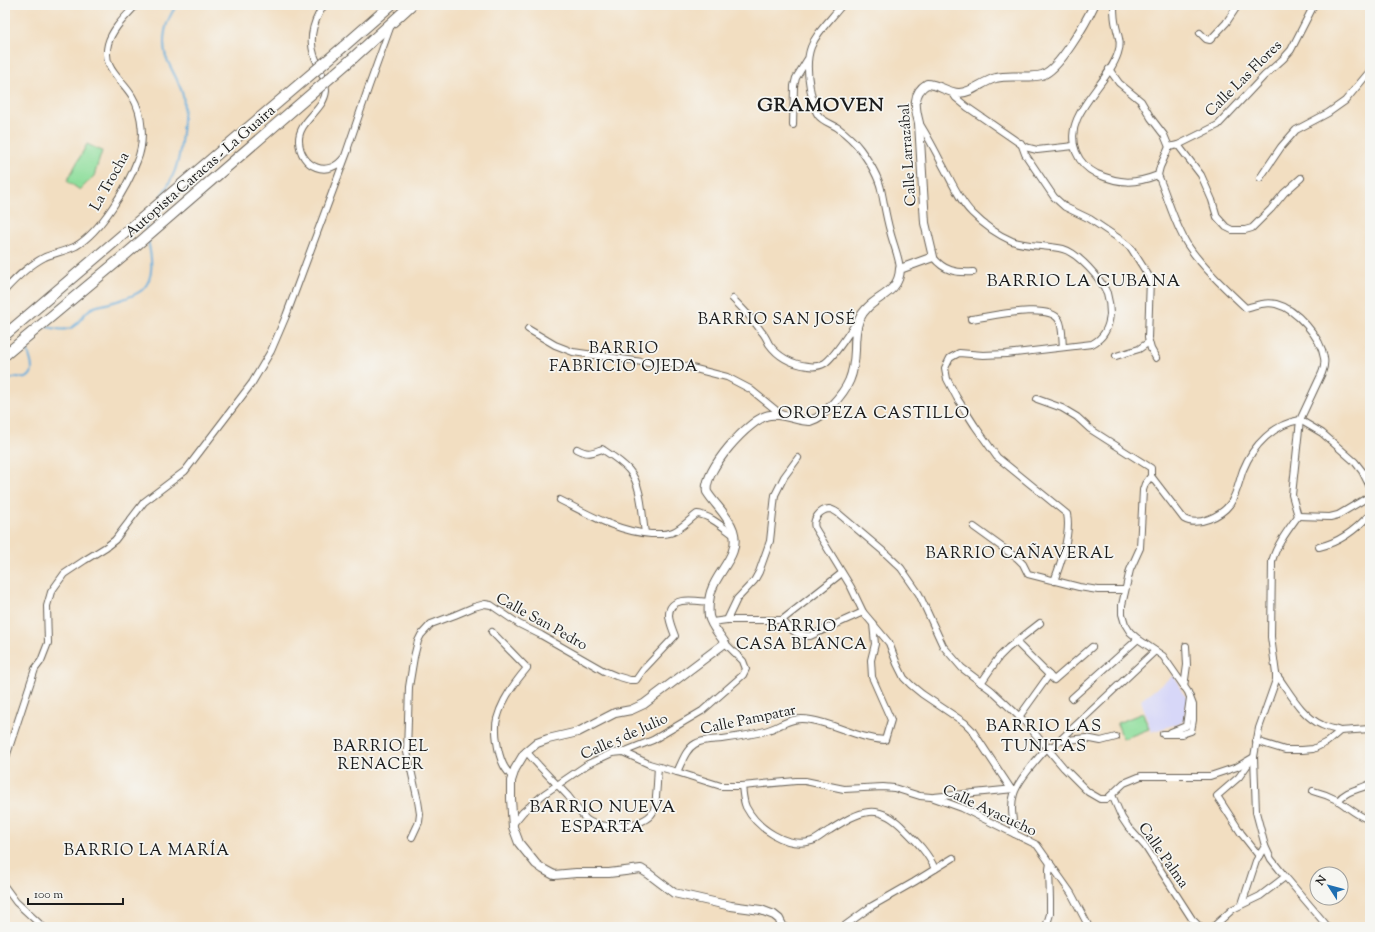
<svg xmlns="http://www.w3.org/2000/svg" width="1375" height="932" font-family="'Sorts Mill Goudy',serif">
<rect width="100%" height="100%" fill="#f6f6f2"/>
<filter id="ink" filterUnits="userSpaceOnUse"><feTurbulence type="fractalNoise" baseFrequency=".025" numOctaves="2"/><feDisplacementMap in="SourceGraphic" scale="8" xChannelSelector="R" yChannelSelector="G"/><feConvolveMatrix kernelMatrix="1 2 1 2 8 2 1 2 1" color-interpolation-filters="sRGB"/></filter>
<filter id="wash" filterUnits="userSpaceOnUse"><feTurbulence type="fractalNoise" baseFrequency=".012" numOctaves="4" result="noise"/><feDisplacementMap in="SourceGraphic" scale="16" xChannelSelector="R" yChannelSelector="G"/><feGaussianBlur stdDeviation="0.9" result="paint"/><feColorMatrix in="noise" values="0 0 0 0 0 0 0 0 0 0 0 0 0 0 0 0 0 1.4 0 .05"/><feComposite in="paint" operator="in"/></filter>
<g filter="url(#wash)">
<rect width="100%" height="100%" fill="#f2dec1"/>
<polygon fill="#d7d7f8" points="1174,675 1182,692 1188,699 1183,722 1151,732 1141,700"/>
<g fill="#8fde9c" stroke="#567d5c">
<polygon points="87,144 102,151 94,176 80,190 67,181"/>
<polygon points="1143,713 1149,729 1123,739 1117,723"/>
</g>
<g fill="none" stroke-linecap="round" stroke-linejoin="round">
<g stroke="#65addc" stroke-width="2">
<path d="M161 196C179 172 181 150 183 121 183 113 185 104 183 96 180 82 171 70 166 57 161 38 166 20 177 5"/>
<polyline points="146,232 147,218"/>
<path d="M45 327C52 327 60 331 67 329 79 327 82 313 92 308 98 305 104 305 110 303 119 301 136 295 142 290 156 278 151 255 148 240"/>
<path d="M5 380C9 379 14 378 18 377 20 377 23 379 25 378 39 375 28 354 26 346L28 341"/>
</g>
</g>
</g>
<g filter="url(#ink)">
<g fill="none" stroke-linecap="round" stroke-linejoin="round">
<defs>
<g id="minor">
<path d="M324 5C312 23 307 42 317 62 321 72 326 80 326 91 324 111 298 121 299 141 300 167 329 180 345 156L369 86 391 25"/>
<path d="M842 5C816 37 802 44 810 88 812 97 813 108 818 115 822 121 832 124 838 128 846 134 854 141 860 149 868 160 878 175 881 189 884 203 886 217 890 231 893 244 899 256 900 269"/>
<path d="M1114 5C1114 12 1114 19 1116 26 1118 36 1122 43 1118 53 1108 85 1061 115 1076 152 1080 162 1087 169 1097 174 1120 184 1135 184 1158 175L1160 167 1169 147"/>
<polyline points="1200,33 1206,39 1210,40 1226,23 1238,5"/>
<polyline points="1109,69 1119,83 1141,101 1151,118 1164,135 1169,147"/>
<polyline points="952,92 956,98 967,107 1025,147 1037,150 1074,146"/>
<path d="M920 124C928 137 935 150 942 164 951 180 959 200 972 213 983 224 998 235 1012 241 1027 247 1047 245 1063 249 1078 253 1101 279 1107 293 1109 300 1110 307 1110 314 1109 327 1104 338 1092 344L1006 354 983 355 959 353 950 358 945 368 947 379 957 398 975 426 997 457 1067 514C1071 533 1061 563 1054 581"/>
<polyline points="793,125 794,86 796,78 807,60"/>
<polyline points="1021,143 1025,154 1054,197 1065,207 1090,219 1121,240 1131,248 1150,278 1148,338 1151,349 1156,358"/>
<polyline points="1178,145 1201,175 1212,200 1217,217 1226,227 1232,230 1245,230 1252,228 1271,209 1284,193 1301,178"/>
<polyline points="1169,147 1178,145 1218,125 1264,76 1283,59 1291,50 1314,5"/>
<path d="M1158 175C1168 198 1174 223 1187 244 1201 266 1227 290 1246 308 1256 305 1266 302 1276 304 1296 309 1321 337 1324 358 1325 363 1324 368 1322 373L1300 420 1292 495 1298 516"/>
<polyline points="1260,178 1281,147 1296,130 1328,113 1345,101 1370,71"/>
<path d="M933 257C944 271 956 273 973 272"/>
<path d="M5 290C17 277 29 265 45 257 55 253 66 251 76 246 101 231 127 188 137 161 145 142 143 114 132 96 121 78 102 69 108 44 112 29 126 16 136 5"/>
<path d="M733 299C743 309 753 319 761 331 765 335 767 340 769 344 779 358 792 364 808 366 814 367 820 366 825 363 837 354 848 333 857 322"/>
<path d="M971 319C989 317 1049 302 1059 320 1063 327 1062 339 1063 347"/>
<polyline points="528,329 555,345 573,352 656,364 676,364 727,377 750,389 782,415"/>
<polyline points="1116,356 1139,349 1149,342"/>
<path d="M1037 399 1062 408 1077 417 1090 429 1151 468V476L1184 519C1198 527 1221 516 1230 504 1237 494 1239 481 1243 470 1253 445 1274 424 1300 420"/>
<polyline points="1300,420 1322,433 1355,462 1362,471 1370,487"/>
<path d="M577 449C588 455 591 453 602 449 611 455 622 462 629 470 642 485 642 515 645 533"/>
<polyline points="1151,476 1145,484 1143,490 1140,548 1130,570 1122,605 1122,614 1125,624 1130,632 1138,639 1163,656 1188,692 1193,705 1193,720 1191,731 1182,734 1163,734"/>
<path d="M560 500C590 515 618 532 651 534 658 534 666 535 673 532 682 528 689 520 697 514 710 515 724 528 735 536"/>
<path d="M1298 516C1288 530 1277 544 1272 561L1271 637 1276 674V680L1259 728 1254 757 1256 812 1265 846 1271 859 1283 874 1328 927"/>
<polyline points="1298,516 1330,517 1338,515 1370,496"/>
<polyline points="974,527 1017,558 1023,564 1028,574 1079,587 1098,590 1125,590"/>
<path d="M1319 547C1340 542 1356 530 1370 514"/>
<polyline points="727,620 737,599 754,581 759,572 770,541 775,495 784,477 798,458"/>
<path d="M782 620C791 630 797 636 810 636L863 612"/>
<polyline points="712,622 727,620 782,620 842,573"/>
<path d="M492 632 527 668C515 682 502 700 497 719 494 730 498 754 503 764 505 769 509 773 512 777"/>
<polyline points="1016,642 1054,680 1092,647"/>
<path d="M1276 674C1289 691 1301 716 1322 725 1328 728 1334 729 1340 731"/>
<polyline points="981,683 999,657 1008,648 1040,623"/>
<polyline points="1184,687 1187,665 1186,646"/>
<polyline points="1072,698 1138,639"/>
<polyline points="1019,717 1049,675"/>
<polyline points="1171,732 1186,726 1190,698"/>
<polyline points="1059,741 1086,738 1101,741 1116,737"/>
<polyline points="1256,741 1285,750 1302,750 1313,749 1327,742 1340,731 1370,729"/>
<polyline points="1047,748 1055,745 1155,651"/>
<path d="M526 751C539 767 554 781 568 796 574 803 580 814 587 820 600 830 644 828 653 812 657 804 657 778 658 767"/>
<polyline points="623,752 649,764 677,772 721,786 742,786 796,781 805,781 844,789 883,787 894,788 920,796 931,797 948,803 962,808 1037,845 1071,893 1089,927"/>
<polyline points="5,760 35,669 41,661 48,643 47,606 51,592 64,574 85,560 106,547 115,540 144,502 185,471 252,383 271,351 286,316 348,150"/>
<polyline points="1251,760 1239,777 1217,796 1241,833 1259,856"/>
<path d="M677 772C682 762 686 749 695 744 703 739 714 740 722 739 736 737 751 735 765 731 783 726 789 716 811 720 836 724 859 739 885 740L891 720 872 677 871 660 875 644 873 624"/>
<path d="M742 786C743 793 743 800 746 807 757 828 787 849 812 841 818 839 824 833 830 830 860 811 878 801 905 830 917 842 928 853 935 869"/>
<path d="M1011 789 972 730 965 723 922 694 911 685 904 678 897 664 889 643 863 612 851 587 815 528C812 519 820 510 829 509 832 509 835 511 838 513L884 552 901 568 919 594 943 646 962 668 991 690 1025 722 1064 768 1088 792 1100 799H1107L1124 783 1141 776H1210L1237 767 1254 757"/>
<path d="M1313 791C1321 793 1329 796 1337 800 1348 807 1357 816 1370 820"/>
<polyline points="1112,795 1122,818 1128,827 1145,846 1192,919 1200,927"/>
<polyline points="934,797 1014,789"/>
<path d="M1338 801C1346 790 1359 790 1370 784"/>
<polyline points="513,824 523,812 544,794 588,764 612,753 623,752 653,740 702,711 743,675 746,669 743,661 725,643"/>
<path d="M1015 834C1013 821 1010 806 1014 794 1018 780 1037 759 1047 748"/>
<path d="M412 837 419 822 420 814 418 801 407 752 409 687 414 657 418 641 421 635 431 624 455 615 474 607 485 604 491 605 519 624 541 635 604 671 616 676 630 680H636L643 670 675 636C673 630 669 622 669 615 669 595 697 601 709 602"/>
<polyline points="5,887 16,902 43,927"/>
<polyline points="1242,904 1256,861 1265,846"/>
<polyline points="843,927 872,906 914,882 953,858"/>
<polyline points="1046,927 1050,914 1050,900 1049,869 1050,863"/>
<polyline points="1213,927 1233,909 1260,896 1285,877"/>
</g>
<path id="tertiary" d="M783 927 779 919 774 915 761 910 731 906 674 893 649 874 641 869 609 873H576L554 875 543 869 536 864 519 843 513 827 511 799V781L515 769 524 754 537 743 548 739 578 732 615 713 631 710 644 704 725 643C720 635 711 626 709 616 708 608 709 596 712 589 719 569 741 554 733 530 728 515 715 505 707 492 702 472 750 417 770 415 783 413 797 421 810 421 820 418 825 412 832 405 849 387 854 375 855 350 855 340 855 330 859 320 870 295 899 297 900 269L933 257 925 223 919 123C915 108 912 93 927 84 939 84 947 93 959 93 972 93 983 81 996 78 1011 74 1026 79 1042 75 1059 70 1086 22 1094 5"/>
<g id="trunk">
<polyline points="343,47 391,5"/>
<polyline points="353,58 411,5"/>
</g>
</defs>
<use href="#minor" stroke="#676056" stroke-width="8"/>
<use href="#tertiary" stroke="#676056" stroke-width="10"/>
<use href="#trunk" stroke="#676056" stroke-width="12"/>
<use href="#minor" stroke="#fff" stroke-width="6"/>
<use href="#tertiary" stroke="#fff" stroke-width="8"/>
<use href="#trunk" stroke="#fff" stroke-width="10"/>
<defs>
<g id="trunk-bridge">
<polyline points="5,335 343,47"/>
<polyline points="5,355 125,255 353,58"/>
</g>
</defs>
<use href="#trunk-bridge" stroke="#676056" stroke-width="12" stroke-linecap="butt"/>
<use href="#trunk-bridge" stroke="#fff" stroke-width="10"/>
</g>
</g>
<g text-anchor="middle" stroke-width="3.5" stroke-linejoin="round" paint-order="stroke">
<g font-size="15" fill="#1c1c1c" stroke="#f6f6f2">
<text transform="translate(1243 78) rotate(-45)" y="5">Calle Las Flores</text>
<text transform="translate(907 155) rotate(-94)" y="5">Calle Larrazábal</text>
<text transform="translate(200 171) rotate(-41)" y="5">Autopista Caracas - La Guaira</text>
<text transform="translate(109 181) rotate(-61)" y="5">La Trocha</text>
<text transform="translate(542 621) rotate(29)" y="5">Calle San Pedro</text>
<text transform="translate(748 719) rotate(-12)" y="5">Calle Pampatar</text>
<text transform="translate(624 736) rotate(-24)" y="5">Calle 5 de Julio</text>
<text transform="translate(990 810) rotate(25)" y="5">Calle Ayacucho</text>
<text transform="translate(1164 855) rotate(55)" y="5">Calle Palma</text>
</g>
<g font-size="16" letter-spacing="1" fill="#1c1c1c" stroke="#f6f6f2">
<text x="777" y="324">BARRIO SAN JOSÉ</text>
<text x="624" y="353">BARRIO<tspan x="624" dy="18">FABRICIO OJEDA</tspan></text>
<text x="1020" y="558">BARRIO CAÑAVERAL</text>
<text x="802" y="631">BARRIO<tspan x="802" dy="18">CASA BLANCA</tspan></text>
<text x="381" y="751">BARRIO EL<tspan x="381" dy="18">RENACER</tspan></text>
<text x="147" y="855">BARRIO LA MARÍA</text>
</g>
<g font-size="17" letter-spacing="1" fill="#1c1c1c" stroke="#f6f6f2">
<text x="1084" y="286">BARRIO LA CUBANA</text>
<text x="874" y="418">OROPEZA CASTILLO</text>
<text x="1044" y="731">BARRIO LAS<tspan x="1044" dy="20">TUNITAS</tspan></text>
<text x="603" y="812">BARRIO NUEVA<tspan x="603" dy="20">ESPARTA</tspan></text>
</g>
<g font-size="19" font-weight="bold" letter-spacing="1" fill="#1c1c1c" stroke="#f6f6f2">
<text x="821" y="111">GRAMOVEN</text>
</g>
</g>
<rect width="1375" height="932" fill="none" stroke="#f6f6f2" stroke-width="20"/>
<g transform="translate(1329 886) rotate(306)"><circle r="19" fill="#f6f6f2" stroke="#9f9f9c"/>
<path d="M0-3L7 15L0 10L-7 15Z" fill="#1f6fb2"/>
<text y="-6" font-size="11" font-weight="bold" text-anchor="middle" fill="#1c1c1c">N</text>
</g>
<path d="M28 898v6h95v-6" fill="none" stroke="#1c1c1c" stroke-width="2"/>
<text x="34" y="898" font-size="12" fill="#1c1c1c" stroke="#f6f6f2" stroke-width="3" paint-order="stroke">100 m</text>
</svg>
